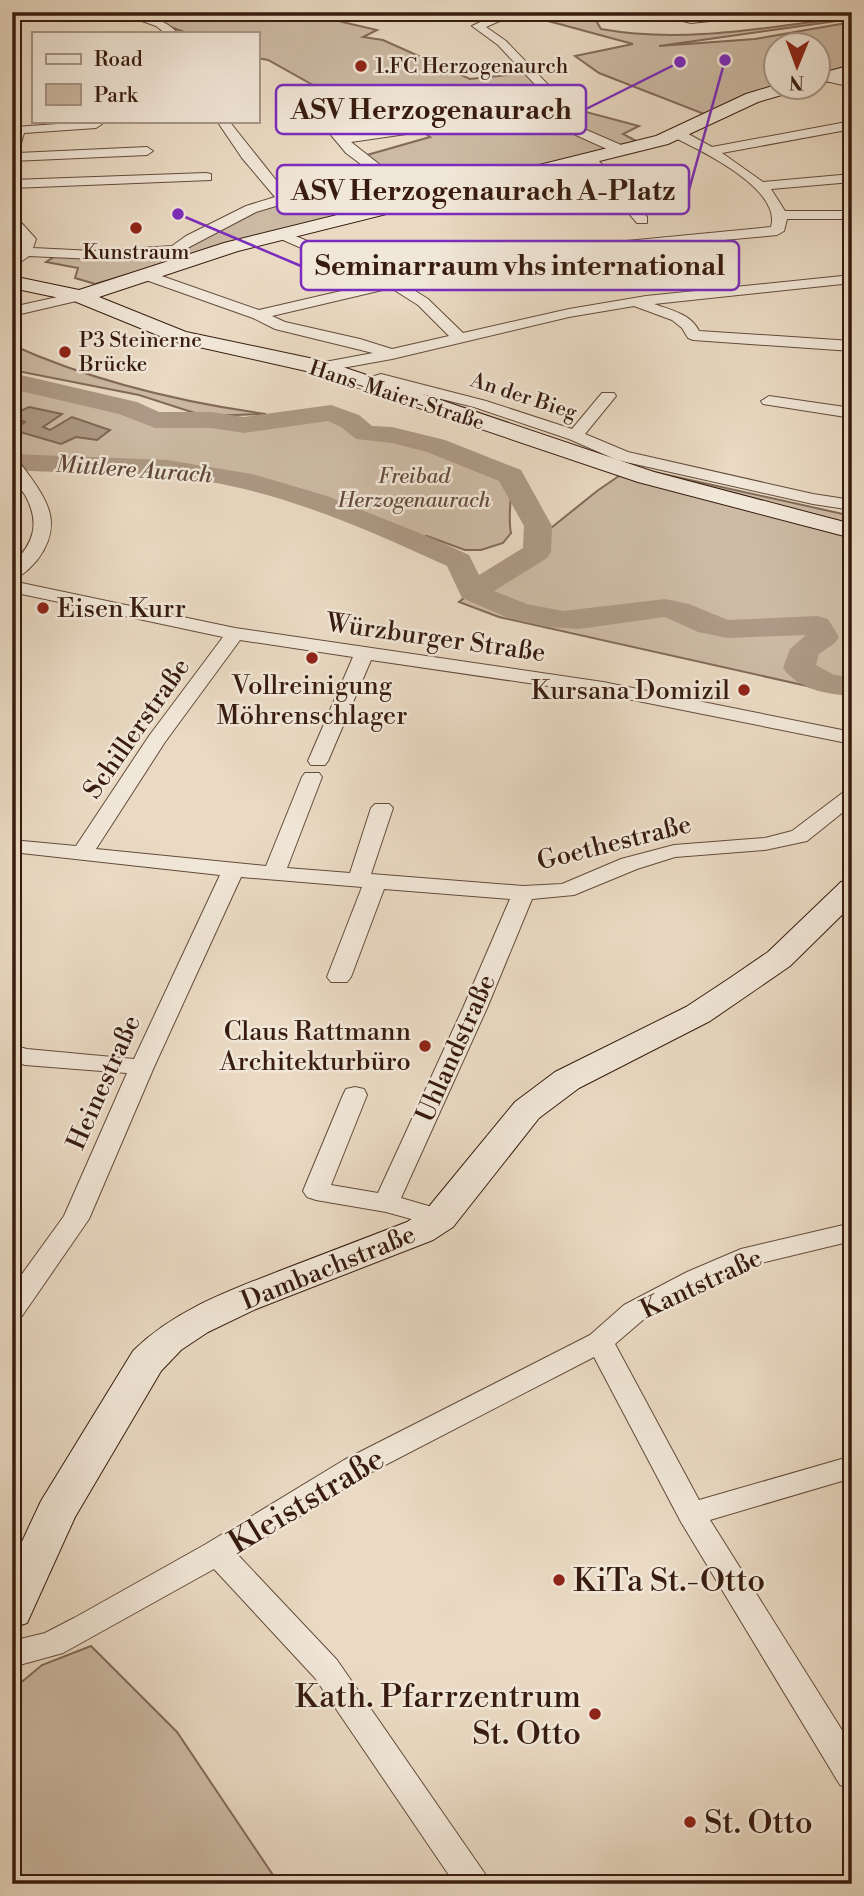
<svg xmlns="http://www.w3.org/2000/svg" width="864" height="1896" font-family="'Libre Bodoni',serif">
<rect width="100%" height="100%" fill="#eadac3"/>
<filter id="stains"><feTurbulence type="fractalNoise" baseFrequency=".00286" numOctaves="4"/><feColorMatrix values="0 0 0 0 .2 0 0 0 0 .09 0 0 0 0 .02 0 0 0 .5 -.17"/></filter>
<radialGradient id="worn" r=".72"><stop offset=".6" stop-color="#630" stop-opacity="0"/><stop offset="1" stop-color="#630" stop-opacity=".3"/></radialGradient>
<g fill="#ccbaa4" stroke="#826a59" stroke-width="2">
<polygon points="128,12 300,12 377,30 363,37 383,40 470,79 525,73 546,94 548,102 639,126 623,134 638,142 275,232 95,284 75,278 78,268 46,262 59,254 176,250 251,209 392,182 360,157 430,137 401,115 372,118 268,60 257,58 257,33 187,33"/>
<path d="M534 12H597L594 17 601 29C684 44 768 27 852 17V19L659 46 755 39 852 22V68L819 77 818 46H776V88L704 114 599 73 575 56 633 44 526 15Z"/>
<path d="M12 345C92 381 180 402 266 414L204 416 139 395 12 370Z"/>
<path d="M12 381 94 399 128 408 155 420H211L244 425 331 413 350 421 365 433 392 435 436 446 511 476C513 496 507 514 511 533L503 543 481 550H465L427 536 411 538 332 506 233 477 166 467 29 463 12 451Z"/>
<polygon points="632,467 852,516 852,696 499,617 459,602 597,491"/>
<polygon points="91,1646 177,1732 279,1884 12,1884 12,1750 20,1754 12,1690 42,1665"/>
</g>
<polygon fill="#ad9985" stroke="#7e6755" stroke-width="2" points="29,407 62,414 43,427 50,430 72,417 110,430 97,440 76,437 61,444 13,430 25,422 12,415"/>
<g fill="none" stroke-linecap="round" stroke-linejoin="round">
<path fill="#ad9985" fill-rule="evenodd" d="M12 373 137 402 159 412H211L244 417 331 405 359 415 372 426 392 427 445 440 521 470 552 526 551 552 547 558 494 591 527 604 563 611 665 599 689 604 728 620 817 616 828 619 839 637 835 643 819 654 816 665 834 675 852 677V696C827 694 799 690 783 668L790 649 806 635 728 638 698 632 665 617 579 629 547 627 506 617 462 598 447 566C369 530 289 495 205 481 141 471 76 474 12 470V454L167 460 252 474 327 496 434 539 469 555 479 575 523 548 524 526 499 481 427 452 392 443 356 439 341 427 328 421 244 433 211 428H155L119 414 12 389Z"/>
<defs>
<g id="street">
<path d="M117 12C139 12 162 17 178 33H165L156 26Z"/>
<polygon points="493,12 511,12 511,16 486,27 506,41 557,94 552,105 545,112 628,148 628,154 618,154 536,117 532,111 545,95 498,45 472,26 495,15"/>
<polygon points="658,12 676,12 691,17 732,12 772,12 767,15 691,23 671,18 626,21 620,18 626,15"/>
<polygon points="12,14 76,14 82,17 76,20 12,20"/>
<polygon points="825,73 852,79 852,87 821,80 821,74"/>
<polygon points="100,121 102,124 96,128 24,133 18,153 147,147 153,151 147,155 12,161 15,127"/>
<polygon points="217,121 229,121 287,194 382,180 346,153 326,129 326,123 334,123 345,135 413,125 419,129 413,133 351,142 398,179 398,185 286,203 256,212 176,254 94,259 29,256 12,268 12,256 18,250 22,240 12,229 12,217 17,218 36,239 33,248 94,251 172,246 186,236 246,206 275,197 242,158"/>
<path d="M852 121V129L722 153 763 182 852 174V182L771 189 785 211H852V219H787L784 231 777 235 554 256 479 267 406 285 428 299 463 333 569 309 646 296 852 275V283L654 304C671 310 691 314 699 331L852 341V351L693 340 688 338 682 328 672 320 634 306 569 317 392 359 320 372 312 367 314 364 373 353 275 329 253 318 143 279 141 276 148 272 153 273 259 310 380 282 276 237V231L281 230 396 278 479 259 554 248 771 227C782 189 702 151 673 137V131H683L712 147ZM391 288 418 305 449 336 392 349 360 339 285 322 272 316Z"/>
<polygon points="586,157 599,161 647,217 647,223 637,223 589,167 579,161"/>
<polygon points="206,173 211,174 211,180 12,188 12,180"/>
<polygon points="80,292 87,296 85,299 12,316 12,307"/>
<polygon points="381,374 486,401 572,429 602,393 614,393 616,396 585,434 628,452 813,494 852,500 852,510 813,504 617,460 569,439 474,407 381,384 367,388 359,383 361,380"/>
<polygon points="769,396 852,408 852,418 763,404 761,401"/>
<path d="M12 459 18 460C42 494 67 519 38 559 31 567 22 577 12 579V564C35 543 40 522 25 495 21 489 14 482 12 476 11 471 12 464 12 459Z"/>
<polygon points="12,581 235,628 603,682 852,732 852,744 603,694 371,660 328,761 325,765 311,765 308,761 353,657 240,640 165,742 96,849 266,866 302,777 305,773 319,773 322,777 287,868 350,873 371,808 375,804 389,804 393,808 371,874 523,886 562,884 621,859 674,845 765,838 792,831 845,791 852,789 852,805 807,841 765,850 675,857 637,869 574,895 532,899 487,1008 401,1198 449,1212 453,1218 449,1224 440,1227 386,1212 316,1200 307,1197 303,1191 343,1095 346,1089 355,1087 364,1089 367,1095 331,1185 378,1193 463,1008 510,899 384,889 351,977 347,982 331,982 327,977 362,887 241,877 154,1067 89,1219 22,1316 12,1319 12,1288 64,1216 127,1073 25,1065 12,1061 12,1045 27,1049 134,1059 220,875 12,852 12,840 76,846 149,736 223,637 12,592"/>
<polygon points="852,1223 852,1241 757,1264 705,1286 644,1319 615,1344 699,1500 852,1456 852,1478 710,1520 852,1746 852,1789 840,1785 681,1522 594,1357 364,1476 238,1555 337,1660 492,1884 455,1884 315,1678 214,1569 63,1653 12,1667 12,1641 45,1633 74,1618 206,1544 344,1460 590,1335 624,1305 687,1272 741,1249"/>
</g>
<g id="secondary">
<polygon points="852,65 852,75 818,84 818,74"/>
<polygon points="776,85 794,88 792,92 758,102 668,144 238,251 99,297 186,332 328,362 654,472 852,524 852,538 638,482 315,373 172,341 74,301 12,288 12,276 79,290 224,243 656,136 746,94"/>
<path d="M852 879V905L790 966 710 1021 579 1088 539 1118 453 1227 433 1240 256 1309 208 1332 181 1350 161 1371 75 1517 27 1623 12 1628V1563L41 1501 133 1351C175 1310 228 1291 282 1270 324 1254 366 1238 407 1222L427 1209 515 1102 555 1072 686 1007 730 978 768 952 841 882Z"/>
</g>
</defs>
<use href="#street" stroke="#644b3b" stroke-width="2"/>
<use href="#secondary" stroke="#371b0e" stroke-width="2"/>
<use href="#street" fill="#f1e7d8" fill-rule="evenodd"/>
<use href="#secondary" fill="#f1e7d8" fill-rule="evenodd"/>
</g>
<g fill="#8f2418" stroke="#f1e7d8" stroke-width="2.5">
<circle cx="361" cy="66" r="7"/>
<circle cx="136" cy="228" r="7"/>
<circle cx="65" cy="352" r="7"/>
<circle cx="43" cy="608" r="7"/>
<circle cx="312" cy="658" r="7"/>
<circle cx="744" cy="690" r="7"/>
<circle cx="425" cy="1046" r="7"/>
<circle cx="559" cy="1580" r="7"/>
<circle cx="595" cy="1714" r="7"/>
<circle cx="690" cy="1822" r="7"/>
</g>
<g text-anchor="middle" stroke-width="5" stroke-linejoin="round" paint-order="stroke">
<g font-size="21" fill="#371b0e" stroke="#f1e7d8" text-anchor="start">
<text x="375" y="73">1.FC Herzogenaurch</text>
<text x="136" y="259" text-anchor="middle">Kunstraum</text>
<text x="79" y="347">P3 Steinerne<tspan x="79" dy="24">Brücke</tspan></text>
</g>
<g font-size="21" fill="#371b0e" stroke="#f1e7d8">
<text transform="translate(397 395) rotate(18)" y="7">Hans-Maier-Straße</text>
<text transform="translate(524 396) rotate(18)" y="7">An der Bieg</text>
</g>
<g font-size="21" font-style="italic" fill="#644b3b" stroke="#f1e7d8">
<text x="414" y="483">Freibad<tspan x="414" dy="24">Herzogenaurach</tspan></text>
</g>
<g font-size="23" font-style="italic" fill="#604738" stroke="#f1e7d8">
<text transform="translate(134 469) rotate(4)" y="8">Mittlere Aurach</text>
</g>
<g font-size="26" fill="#371b0e" stroke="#f1e7d8" text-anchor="end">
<text x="57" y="617" text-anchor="start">Eisen Kurr</text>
<text x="312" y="694" text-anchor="middle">Vollreinigung<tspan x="312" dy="30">Möhrenschlager</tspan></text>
<text x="730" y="699">Kursana Domizil</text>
<text x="411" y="1040">Claus Rattmann<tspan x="411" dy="30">Architekturbüro</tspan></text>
</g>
<g font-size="26" fill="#371b0e" stroke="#f1e7d8">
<text transform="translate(436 637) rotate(8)" y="9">Würzburger Straße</text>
<text transform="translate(136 728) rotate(-55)" y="9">Schillerstraße</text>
<text transform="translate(614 842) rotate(-14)" y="9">Goethestraße</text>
<text transform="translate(455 1048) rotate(-66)" y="9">Uhlandstraße</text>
<text transform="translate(103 1082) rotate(-66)" y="9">Heinestraße</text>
<text transform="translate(328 1267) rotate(-22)" y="9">Dambachstraße</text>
<text transform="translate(701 1283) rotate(-25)" y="9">Kantstraße</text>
</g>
<g font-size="32" fill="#371b0e" stroke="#f1e7d8">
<text transform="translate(306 1500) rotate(-31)" y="11">Kleiststraße</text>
</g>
<g font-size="32" fill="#371b0e" stroke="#f1e7d8" text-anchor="start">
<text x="573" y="1591">KiTa St.-Otto</text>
<text x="581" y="1707" text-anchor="end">Kath. Pfarrzentrum<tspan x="581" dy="37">St. Otto</tspan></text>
<text x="704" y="1833">St. Otto</text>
</g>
</g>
<path fill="none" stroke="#7b2cbf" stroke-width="2.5" d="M680 62L586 109M725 60L689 190M178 214L301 266"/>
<g fill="#7b2cbf" stroke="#f1e7d8" stroke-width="2.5">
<circle cx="680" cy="62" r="7"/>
<circle cx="725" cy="60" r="7"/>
<circle cx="178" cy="214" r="7"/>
</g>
<g fill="#f1e7d8" stroke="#7b2cbf" stroke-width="2.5">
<rect x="276" y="85" width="310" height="49" rx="7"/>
<rect x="277" y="165" width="412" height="49" rx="7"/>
<rect x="301" y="241" width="438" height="49" rx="7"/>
</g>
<g font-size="28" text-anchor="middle" font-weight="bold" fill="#371b0e">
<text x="431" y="119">ASV Herzogenaurach</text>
<text x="483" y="200">ASV Herzogenaurach A-Platz</text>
<text x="520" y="275">Seminarraum vhs international</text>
</g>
<rect width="864" height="1896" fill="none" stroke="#eadac3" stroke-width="42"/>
<rect x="14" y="14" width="836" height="1868" fill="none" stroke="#371b0e" stroke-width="3.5"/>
<rect x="21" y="21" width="822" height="1854" fill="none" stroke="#371b0e" stroke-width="2"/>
<rect x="32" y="32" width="228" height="91" fill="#f1e7d8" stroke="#a79587" stroke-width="2"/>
<rect x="46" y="54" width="35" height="10" fill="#f1e7d8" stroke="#a79587" stroke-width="2"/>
<text x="94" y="66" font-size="21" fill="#371b0e">Road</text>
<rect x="46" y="84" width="35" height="21" fill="#ccbaa4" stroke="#a79587" stroke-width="2"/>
<text x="94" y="102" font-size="21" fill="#371b0e">Park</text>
<g transform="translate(797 66) rotate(181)"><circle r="33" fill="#f1e7d8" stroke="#a79587" stroke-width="2"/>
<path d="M0-5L12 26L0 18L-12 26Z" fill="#8f2418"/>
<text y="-10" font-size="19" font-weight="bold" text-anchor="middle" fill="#371b0e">N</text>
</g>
<rect width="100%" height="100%" filter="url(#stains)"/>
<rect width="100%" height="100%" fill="url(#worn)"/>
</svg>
